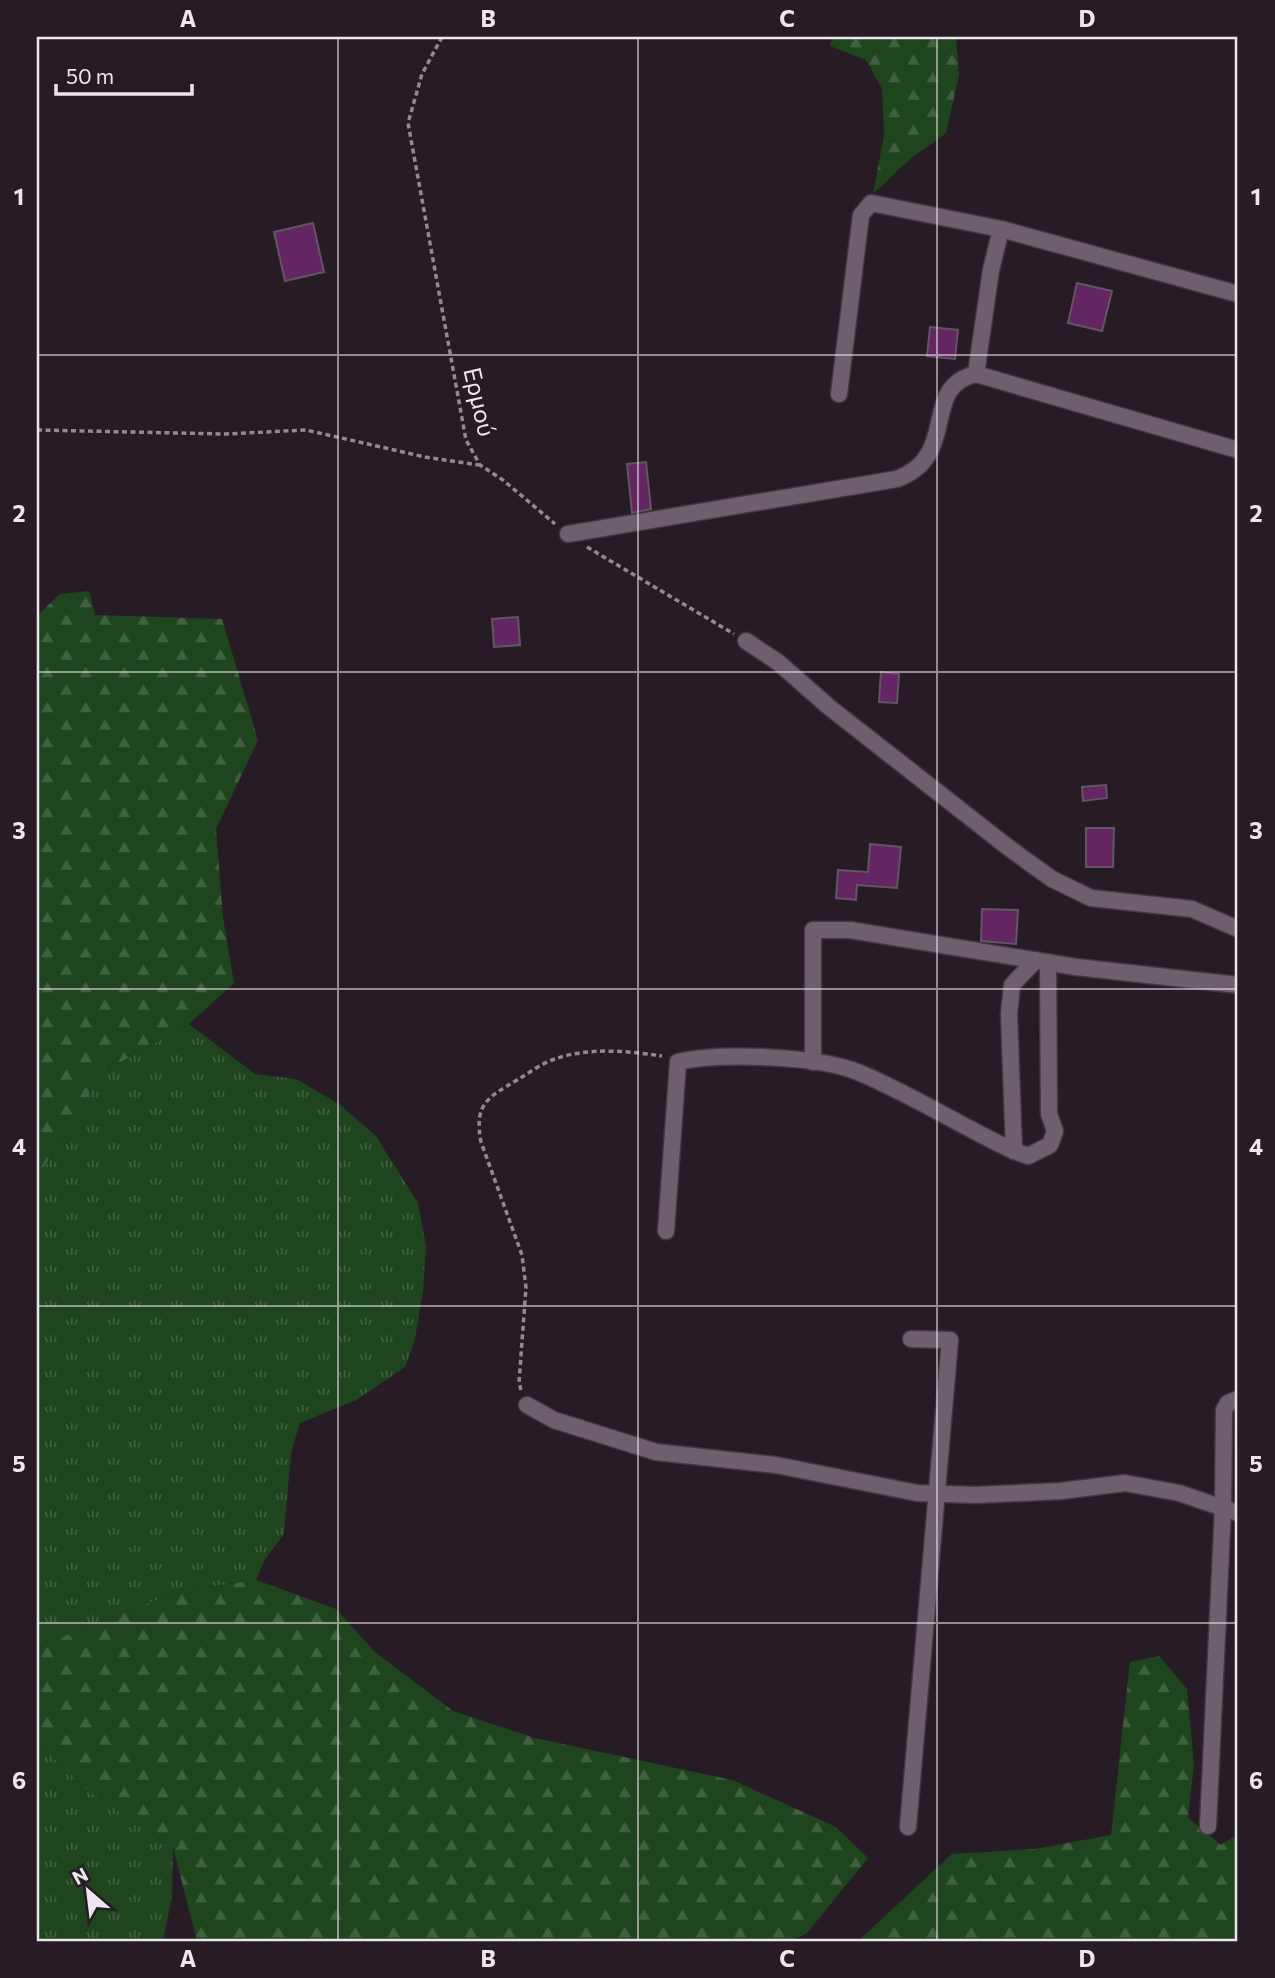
<svg xmlns="http://www.w3.org/2000/svg" width="1275" height="1978" font-family="Commissioner,sans-serif">
<defs>
<pattern id="grass-tufts" width="24" height="20" patternUnits="userSpaceOnUse" patternTransform="scale(1.75)"><rect width="24" height="20" fill="#1f451e"/><path d="M3 7l-1-3M5 7V3M7 7l1-3M15 17l-1-3M17 17v-4M19 17l1-3" fill="none" stroke="#40603f"/></pattern>
<pattern id="forest-firs" width="22" height="20" patternUnits="userSpaceOnUse" patternTransform="scale(1.75)"><rect width="22" height="20" fill="#1f451e"/><path d="M5 1l3.5 6h-7zM16 11l3.5 6h-7z" fill="#40603f"/></pattern>
</defs>
<rect width="100%" height="100%" fill="#271c26"/>
<g fill="url(#grass-tufts)">
<polygon points="189,1024 255,1074 296,1079 339,1104 376,1136 418,1203 426,1246 423,1291 415,1339 405,1367 356,1400 300,1423 291,1453 284,1534 265,1559 256,1580 180,1591 37,1647 37,1178 103,1072"/>
<polygon points="37,1742 86,1789 173,1847 172,1896 163,1941 37,1941"/>
</g>
<g fill="url(#forest-firs)">
<polygon points="832,37 956,37 959,75 946,133 910,159 873,194 884,135 882,89 866,60 830,46"/>
<polygon points="89,591 95,615 222,619 258,740 216,829 223,917 234,983 189,1024 103,1072 37,1178 37,616 60,594"/>
<polygon points="256,1580 336,1609 375,1652 453,1711 535,1738 732,1780 836,1827 868,1858 807,1933 791,1941 197,1941 173,1847 86,1789 37,1742 37,1647 180,1591"/>
<polygon points="1159,1656 1187,1689 1194,1764 1188,1818 1221,1845 1238,1834 1238,1941 858,1941 952,1854 1035,1849 1111,1835 1130,1662"/>
</g>
<g fill="#642663" stroke="#625662" stroke-width="2">
<polygon points="313,223 324,272 285,281 274,232"/>
<polygon points="1077,283 1112,291 1102,331 1068,323"/>
<polygon points="930,327 958,330 955,359 927,356"/>
<polygon points="646,462 651,509 632,513 627,464"/>
<polygon points="518,617 520,645 494,647 492,619"/>
<polygon points="881,672 899,674 897,703 879,702"/>
<polygon points="1106,785 1107,798 1083,801 1082,787"/>
<polygon points="1086,828 1114,828 1113,867 1086,867"/>
<polygon points="870,844 901,847 897,888 857,885 856,900 836,898 838,870 868,872"/>
<polygon points="982,909 1018,910 1016,944 981,941"/>
</g>
<g fill="none" stroke-linecap="round" stroke-linejoin="round">
<defs>
<g id="minor">
<polyline points="976,374 991,270 1001,229"/>
<polyline points="839,394 861,215 871,203 1001,229 1238,294"/>
<path d="M568 534 897 479C961 455 919 387 976 374L1238 450"/>
<polyline points="746,641 779,663 829,707 1009,848 1052,879 1091,898 1192,909 1238,929"/>
<polyline points="813,1062 813,930 850,930 1076,967 1238,985"/>
<polyline points="1014,1151 1028,1156 1050,1145 1055,1131 1049,1114 1048,962"/>
<path d="M666 1231 678 1062C720 1052 821 1056 860 1073 913 1095 962 1127 1014 1151L1009 1014 1012 985 1036 960"/>
<polyline points="527,1405 554,1420 656,1452 776,1465 917,1493 976,1495 1061,1491 1125,1483 1179,1493 1238,1513"/>
<polyline points="1208,1826 1223,1508 1224,1410 1228,1403 1238,1399"/>
<polyline points="908,1827 950,1340 911,1339"/>
</g>
</defs>
<use href="#minor" stroke="#403740" stroke-width="19"/>
<g stroke="#928991" stroke-width="3.5" stroke-dasharray="5 3.5" stroke-linecap="butt">
<polyline points="442,37 422,74 408,123 466,440 480,465 503,480 555,524"/>
<polyline points="37,430 225,434 306,430 425,457 479,465"/>
<polyline points="587,547 734,634"/>
<path d="M521 1390 519 1382 526 1288 522 1255 481 1142C474 1104 487 1098 517 1080 529 1073 542 1063 555 1059 587 1047 629 1051 662 1056"/>
</g>
<use href="#minor" stroke="#6d606c" stroke-width="16"/>
</g>
<path fill="none" stroke="#ede6ed" stroke-width="2" stroke-opacity="0.55" d="M338 37V1941M638 37V1941M937 37V1941M37 355H1238M37 672H1238M37 989H1238M37 1306H1238M37 1623H1238"/>
<g text-anchor="middle" stroke-width="5" stroke-linejoin="round" paint-order="stroke">
<g font-size="24" fill="#ede6ed" stroke="#271c26">
<text transform="translate(479 402) rotate(77)" y="8">Ερμού</text>
</g>
</g>
<rect width="1275" height="1978" fill="none" stroke="#271c26" stroke-width="77"/>
<g transform="translate(88 1891) rotate(332)" stroke="#271c26" stroke-width="5" paint-order="stroke">
<path d="M0-5L12 26L0 18L-12 26Z" fill="#ede6ed"/>
<text y="-10" font-size="19" font-weight="bold" text-anchor="middle" fill="#ede6ed">N</text>
</g>
<path d="M56 84v10h136v-10" fill="none" stroke="#ede6ed" stroke-width="3.5"/>
<text x="66" y="84" font-size="21" fill="#ede6ed" stroke="#271c26" stroke-width="5" paint-order="stroke">50 m</text>
<rect x="38" y="38" width="1198" height="1902" fill="none" stroke="#ede6ed" stroke-width="2.5"/>
<g font-size="23" text-anchor="middle" font-weight="bold" fill="#ede6ed">
<text x="188" y="27">A</text>
<text x="488" y="27">B</text>
<text x="787" y="27">C</text>
<text x="1087" y="27">D</text>
<text x="19" y="205">1</text>
<text x="1256" y="205">1</text>
<text x="19" y="522">2</text>
<text x="1256" y="522">2</text>
<text x="19" y="839">3</text>
<text x="1256" y="839">3</text>
<text x="19" y="1155">4</text>
<text x="1256" y="1155">4</text>
<text x="19" y="1472">5</text>
<text x="1256" y="1472">5</text>
<text x="19" y="1789">6</text>
<text x="1256" y="1789">6</text>
<text x="188" y="1967">A</text>
<text x="488" y="1967">B</text>
<text x="787" y="1967">C</text>
<text x="1087" y="1967">D</text>
</g>
</svg>
